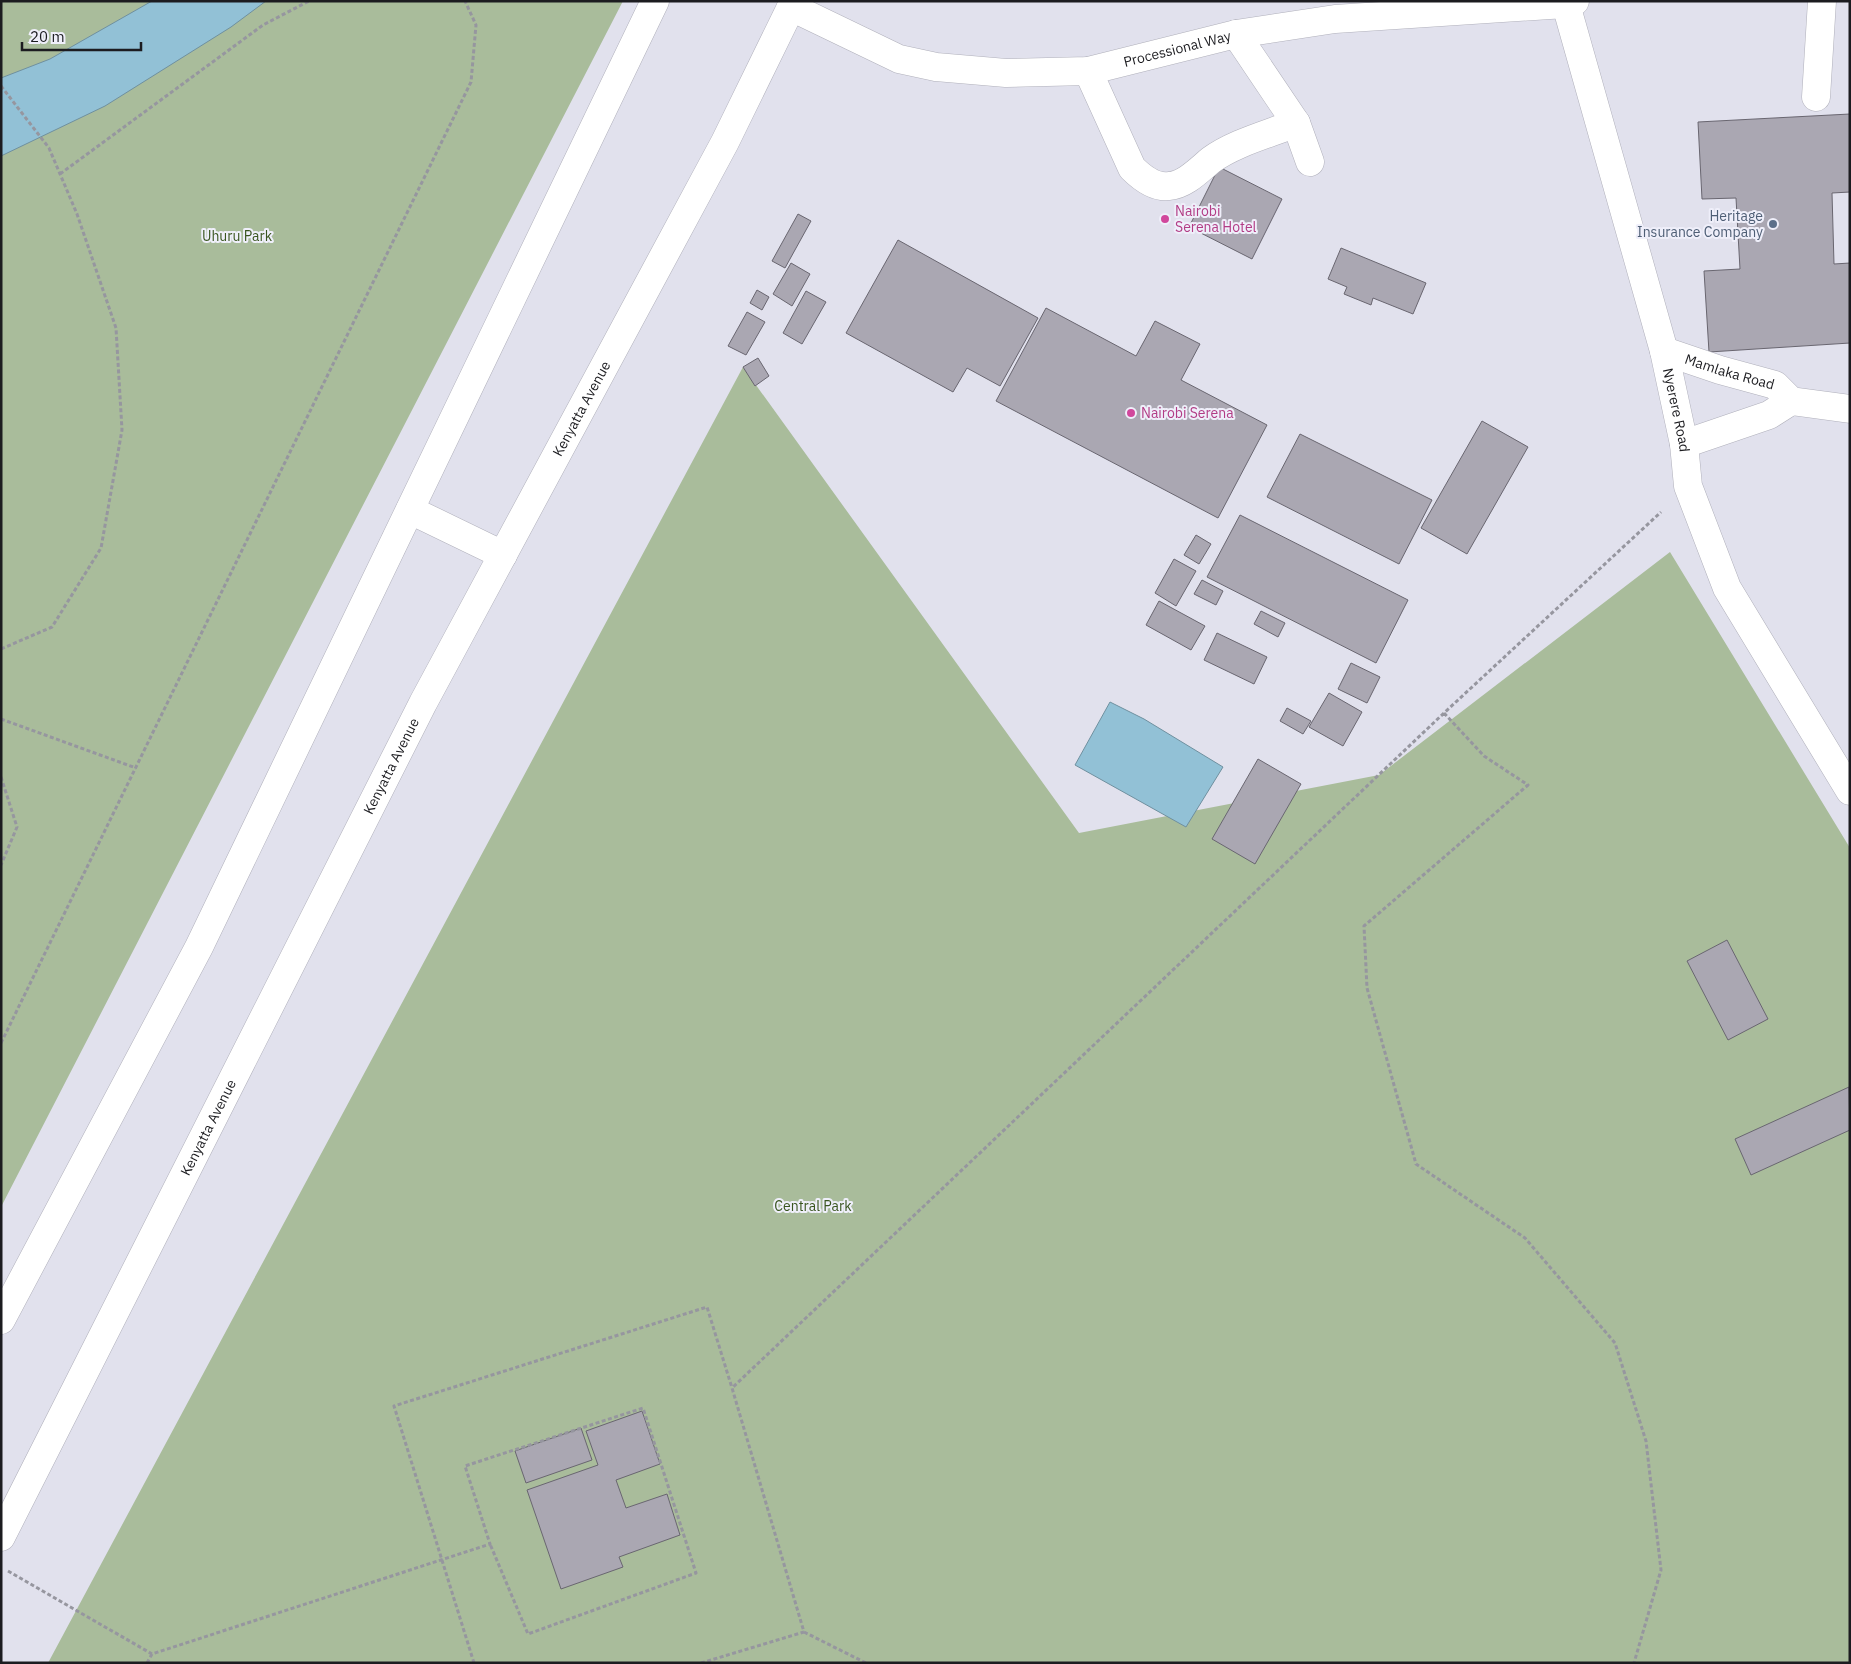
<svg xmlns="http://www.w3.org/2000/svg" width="1851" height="1664" font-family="'IBM Plex Sans',sans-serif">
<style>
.green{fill:#a9bc9b}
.water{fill:#92c1d6;stroke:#6f909f}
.building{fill:#aaa7b2;stroke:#696670}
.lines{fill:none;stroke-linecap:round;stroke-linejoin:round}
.minor-casing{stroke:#b0b0bb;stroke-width:29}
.major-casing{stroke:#b0b0bb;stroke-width:29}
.path{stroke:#96969f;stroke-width:3;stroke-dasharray:4 2.5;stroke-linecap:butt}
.minor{stroke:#fff;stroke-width:28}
.major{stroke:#fff;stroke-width:28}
.hotel-dot{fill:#d1479c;stroke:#efeffa;stroke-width:2}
.service-dot{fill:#5c6f8a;stroke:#efeffa;stroke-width:2}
.labels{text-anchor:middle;stroke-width:4;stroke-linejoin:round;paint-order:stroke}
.street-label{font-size:14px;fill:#1c1c20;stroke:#efeffa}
.hotel-label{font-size:14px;fill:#b23c85;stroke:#efeffa;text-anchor:start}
.service-label{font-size:14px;fill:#4e5e75;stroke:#efeffa;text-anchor:end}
.park-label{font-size:14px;fill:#39551f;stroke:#efeffa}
</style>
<rect width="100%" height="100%" fill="#e1e1ed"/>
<path class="green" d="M1,1h622l-622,1206z
M743,367l336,466 300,-58 291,-223 180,296v815h-1802z"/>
<path class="water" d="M152,1h114l-35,26 -126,79 -104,50v-78l49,-19z
M1110,702l34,17 79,48 -37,60 -111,-62z"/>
<path class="building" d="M1850,114v78l-18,1 2,71 16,-1v80l-141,9 -5,-81 36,-2 -4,-71 -34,1 -4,-77z
M1219,167l63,32 -30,60 -63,-32z
M798,214l13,7 -26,47 -13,-7z
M898,240l140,78 -38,68 -33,-18 -14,24 -107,-59z
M1341,248l85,35 -13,31 -40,-16 -2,7 -27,-11 3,-7 -19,-8z
M791,263l19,11 -18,32 -19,-12z
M757,290l12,7 -7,13 -12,-7z
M806,291l20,11 -24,42 -19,-11z
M1046,308l90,48 19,-35 45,23 -19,36 86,45 -49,93 -222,-117z
M747,312l18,10 -19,33 -18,-9z
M758,358l11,18 -14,10 -12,-19z
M1482,421l46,26 -61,107 -46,-26z
M1300,434l132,66 -33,64 -132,-67z
M1240,515l168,85 -32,63 -169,-86z
M1196,535l15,9 -12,20 -15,-9z
M1174,559l22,12 -20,35 -21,-13z
M1202,580l21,11 -7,14 -22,-11z
M1159,601l46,25 -14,24 -45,-25z
M1261,611l24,12 -7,14 -24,-13z
M1217,633l50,24 -13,27 -50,-24z
M1351,663l29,14 -13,26 -29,-14z
M1329,693l33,19 -19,34 -34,-19z
M1287,708l24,13 -8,13 -23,-13z
M1258,759l43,25 -46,80 -43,-25z
M1727,940l41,79 -40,21 -41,-79z
M1849,1087l1,43 -99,45 -16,-36z
M642,1411l18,53 -44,16 10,28 41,-14 13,41 -61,22 4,10 -62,22 -34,-99 71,-25 -12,-34z
M581,1428l11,32 -66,23 -11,-32z"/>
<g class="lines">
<g class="minor-casing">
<g id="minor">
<path id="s1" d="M1565,1l99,350 20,93 4,42 39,102 123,203"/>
<path id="s2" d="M791,7l108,52 37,8 70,6 82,-2 148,-37 99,-15 230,-15 10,-3"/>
<path d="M1236,34l60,89 14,39"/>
<path d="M1088,71l44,97c10,10 23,20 37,18 16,-1 30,-16 42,-26 23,-17 58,-26 85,-37"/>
<path d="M1816,97l6,-96"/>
<path id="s3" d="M1664,351l56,19 55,15 16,16 59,8"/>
<path d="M1684,444l85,-29 22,-14"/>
</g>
</g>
<g class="major-casing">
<g id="major">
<path d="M410,510l93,45"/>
<path d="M1,1320l198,-373 456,-946"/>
<path id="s4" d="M1,1537l422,-834 302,-561 69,-141"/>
</g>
</g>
<path class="path" d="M1,86l48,62 28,66 39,114 6,102 -21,118 -49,79 -51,22
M60,174l203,-149 46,-24
M1444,713l40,43 44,29 -164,141 3,62 49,176 109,74 90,105 31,98 15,129 -27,93
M1,719l135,49
M1,777l16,50 -16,38
M1,1043l470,-961 5,-57 -11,-24
M8,1571l144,83
M804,1632l62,31
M147,1663l5,-9 338,-110 -25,-78 178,-58 53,165 -168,61 -38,-90
M474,1663l-80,-257 313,-99 25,81
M701,1663l103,-31 -72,-244 712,-675 217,-201"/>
<use href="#minor" class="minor"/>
<use href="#major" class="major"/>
</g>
<g class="hotel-dot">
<circle cx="1165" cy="219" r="5"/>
<circle cx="1131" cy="413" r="5"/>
</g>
<circle class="service-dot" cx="1773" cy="224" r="5"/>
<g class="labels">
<g class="street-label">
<text dy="5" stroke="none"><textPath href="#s2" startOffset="402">Processional Way</textPath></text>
<text dy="5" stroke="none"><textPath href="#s3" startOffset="69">Mamlaka Road</textPath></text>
<text dy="5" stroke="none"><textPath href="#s4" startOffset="1269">Kenyatta Avenue</textPath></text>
<text dy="5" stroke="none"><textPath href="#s1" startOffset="424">Nyerere Road</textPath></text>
<text dy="5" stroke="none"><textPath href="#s4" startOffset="864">Kenyatta Avenue</textPath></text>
<text dy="5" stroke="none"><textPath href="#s4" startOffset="459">Kenyatta Avenue</textPath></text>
</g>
<g class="hotel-label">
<text x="1175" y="216">Nairobi<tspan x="1175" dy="16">Serena Hotel</tspan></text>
<text x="1141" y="418">Nairobi Serena</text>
</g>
<g class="service-label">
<text x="1763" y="221">Heritage<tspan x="1763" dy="16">Insurance Company</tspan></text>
</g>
<g class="park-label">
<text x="237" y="241">Uhuru Park</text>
<text x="813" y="1211">Central Park</text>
</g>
</g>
<rect width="1851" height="1664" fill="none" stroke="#1c1c20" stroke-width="5"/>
<path d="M22 42v8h119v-8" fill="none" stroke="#1c1c20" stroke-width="2.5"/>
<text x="30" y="42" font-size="15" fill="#1c1c20" stroke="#efeffa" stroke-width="4" paint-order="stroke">20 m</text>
</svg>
